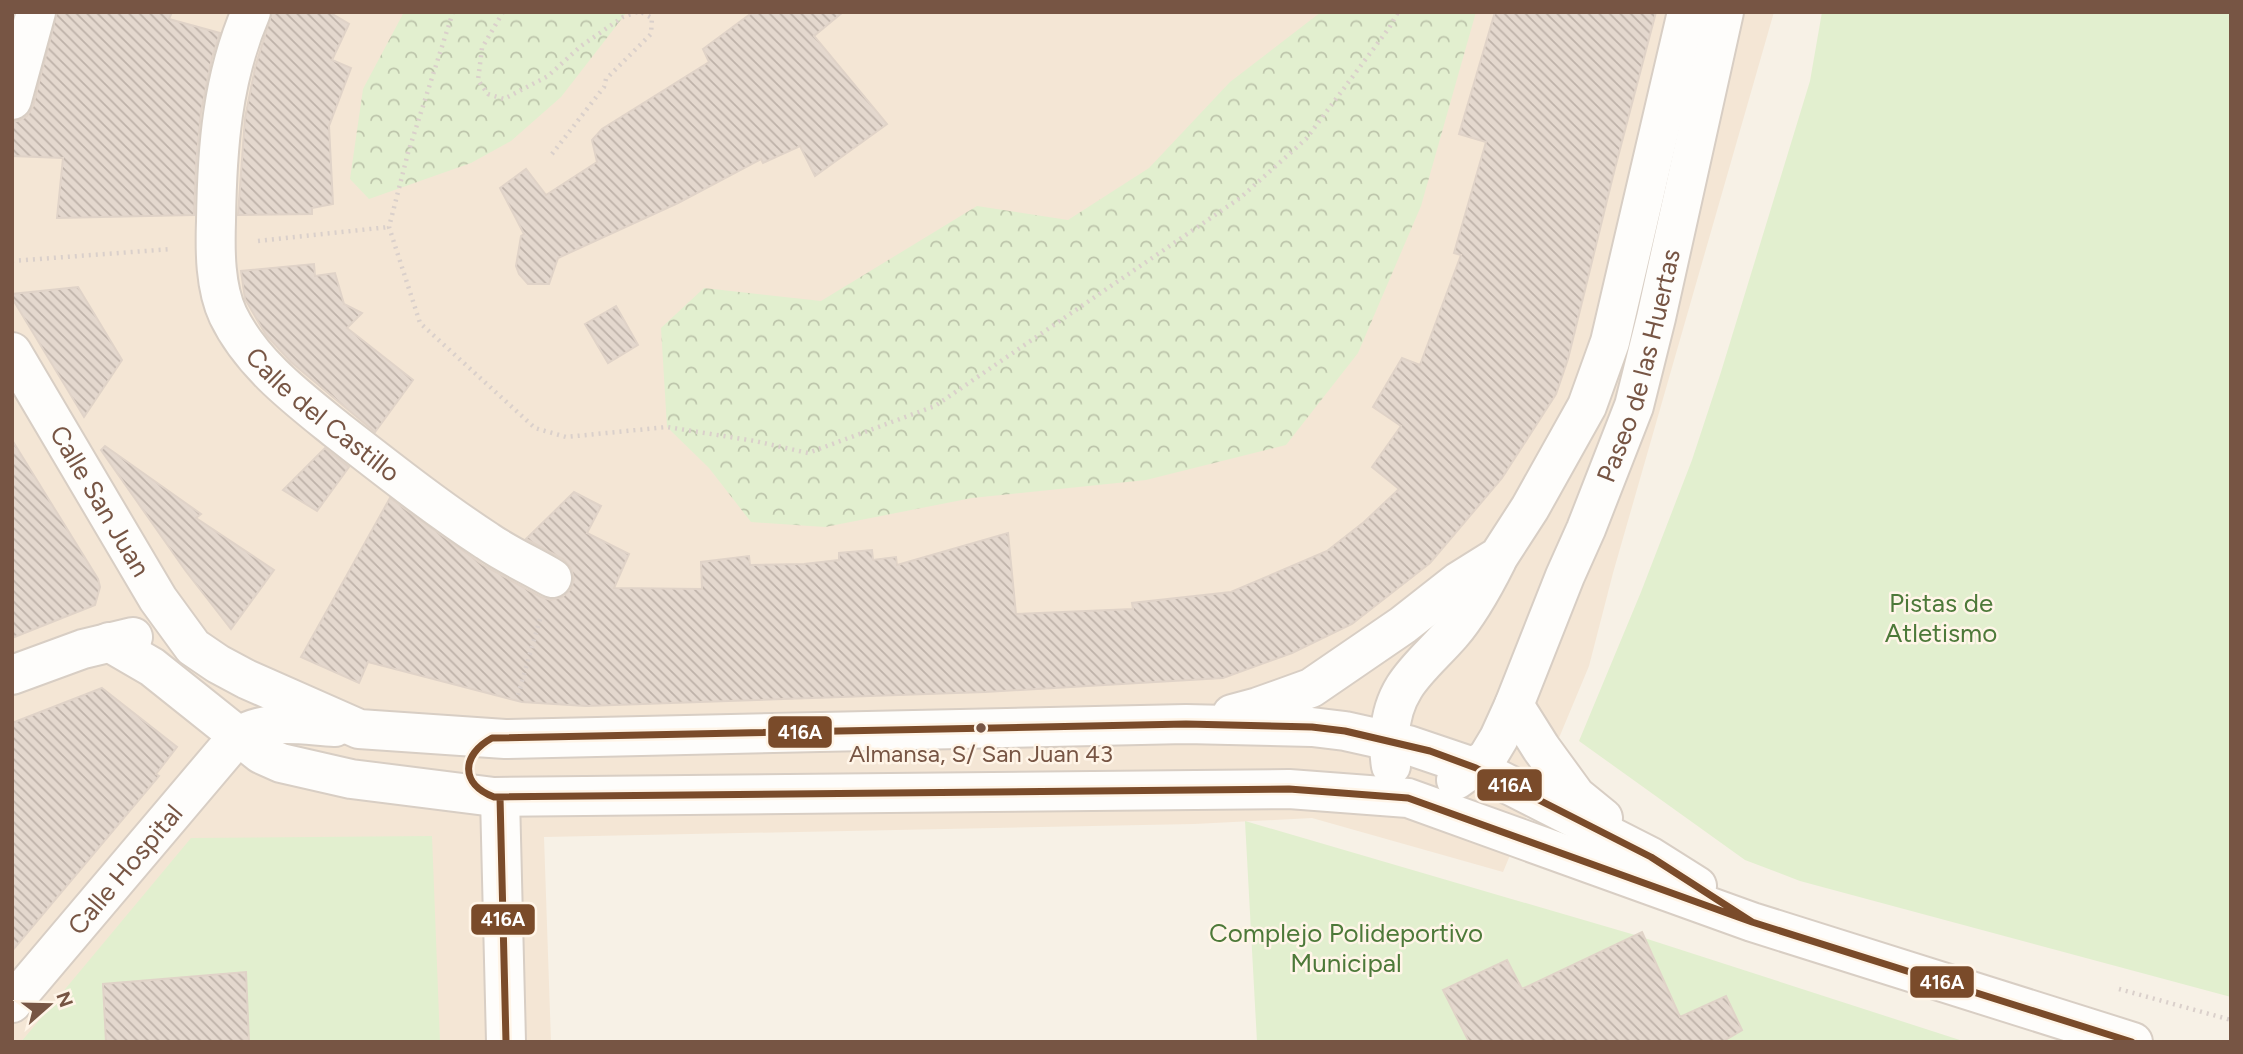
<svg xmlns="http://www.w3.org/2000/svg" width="2243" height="1054" font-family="Figtree,sans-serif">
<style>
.residential{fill:#f4e6d5}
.forest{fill:url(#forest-crowns)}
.park{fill:#e2efcf}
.building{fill:url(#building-back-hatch);stroke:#e0d3c8;stroke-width:2}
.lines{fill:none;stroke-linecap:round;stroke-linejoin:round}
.minor-casing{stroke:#d8cec4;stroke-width:42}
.path{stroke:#dad0cb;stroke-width:4.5;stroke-dasharray:2 5;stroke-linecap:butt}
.minor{stroke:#fefdfb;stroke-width:38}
.bus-1-casing{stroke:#fff5e8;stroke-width:12}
.bus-1{stroke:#7a4b2a;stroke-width:7}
.bus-dot{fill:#754;stroke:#fff5e8;stroke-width:2.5}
.labels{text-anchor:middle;stroke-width:5;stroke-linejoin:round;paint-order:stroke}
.bus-label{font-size:24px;fill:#754;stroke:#fff5e8}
.street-label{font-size:26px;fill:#754;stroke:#fff5e8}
.park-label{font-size:26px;fill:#4d7939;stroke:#fff5e8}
.line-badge{stroke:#fff5e8;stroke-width:2.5}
.badge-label{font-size:19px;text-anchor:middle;font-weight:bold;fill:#fff}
</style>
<defs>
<pattern id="forest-crowns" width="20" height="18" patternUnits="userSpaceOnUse" patternTransform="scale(1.75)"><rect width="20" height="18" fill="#e2efcf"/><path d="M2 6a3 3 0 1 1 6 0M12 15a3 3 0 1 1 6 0" fill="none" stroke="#bcc4aa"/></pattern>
<pattern id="building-back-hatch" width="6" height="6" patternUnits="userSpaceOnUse" patternTransform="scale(1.75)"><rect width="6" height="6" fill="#e4d8ce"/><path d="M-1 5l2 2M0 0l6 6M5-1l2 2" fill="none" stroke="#beb2a9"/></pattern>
</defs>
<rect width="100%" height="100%" fill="#f7f1e6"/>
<path class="residential" d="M12,12h1762l-161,561 -24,93 -86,206 -191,-54 -118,6 -650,13 7,205h-539z"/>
<path class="forest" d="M404,12h223l-66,85 -50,44 -40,22 -102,36 -19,-20 13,-90z
M1321,12h155l-55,194 -63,147 -72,92 -140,35 -174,18 -147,29 -74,-5 -42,-54 -42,-41 -6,-99 43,-40 117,13 156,-95 91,14 81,-52 81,-86z"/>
<path class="park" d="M1822,12h409v985l-431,-116 -55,-21 -166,-119 62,-149 51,-132 29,-88 89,-291z
M1245,821l390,114 331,107h-709z
M432,836l8,206h-419l170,-204z"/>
<path class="building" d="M57,12h115l-3,7 51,14 -8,25 -11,54 -5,54 -2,49 -137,3 6,-60 -51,-2v-35h6l9,-5 6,-10z
M272,12h57l20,12 -17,36 19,8 -22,58 4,78 -21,4v6l-74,1 7,-97 10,-50z
M753,12h90l-29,24 73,88 -72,52 -15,-30 -37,17 -2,-4 -83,44 -120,55 -9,26h-21l-9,-10 -3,-8 5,-30 3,-2 -24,-46 26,-19 20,26 51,-33 -5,-22 10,-11 107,-67 -6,-13z
M1495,12h161l-42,160 -46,187 -12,35 -54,84 -72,85 -78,61 -60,29 -69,25 -238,14 -399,14 -64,-4 -154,-40 -9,21 -58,-26 89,-159 93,67 58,32 10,3 11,-3 9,-8 3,-10 -3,-11 -8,-9 -37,-20 48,-47 27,14 -14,27 42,21 -15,34 88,1 -1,-27 48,-6 1,9 54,-1 35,-4v-7l33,-3 1,10 23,-3 1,8 111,-32 8,81 117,-5 -1,-6 99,-11 96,-41 37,-29 35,-33 -27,-22 29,-41 -28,-19 29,-49 18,7 41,-110 -7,-2 32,-111 -27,-8z
M314,264l1,12 20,-3 9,31 18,9 -15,15 66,52 -38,52 -84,-70 -25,-27 -21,-36 -4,-28z
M78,287l44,73 -38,57 -72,-119v-4z
M616,306l22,39 -30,18 -23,-39z
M12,440l86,139 2,8 -5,18 -83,33z
M105,446l96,68 -5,4 78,52 -43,59 -46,-59 -84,-120z
M325,448l24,19 -32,44 -34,-21z
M102,688l75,59 -21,27 3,2 -147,175v-228z
M1642,932l38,85 46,-21 16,34 -20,12h-253l-26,-52 64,-30 15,29z
M246,972l3,70h-143l-3,-58z"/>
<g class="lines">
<g class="minor-casing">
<g id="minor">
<path id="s1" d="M251,12c-29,67 -34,137 -35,209 -1,30 -1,66 12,94 23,48 68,82 109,115 49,38 98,77 150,111 20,14 43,24 65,37"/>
<path d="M12,100l24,-88"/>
<path id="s2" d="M12,352l146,247 35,48 25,17 28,15 113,50 146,10 681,-15 126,3 33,4 63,14 68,23 175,89 46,29"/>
<path d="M109,642l43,25 109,87 20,9 70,16 143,18 795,-8 119,9 344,124 381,120"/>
<path d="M12,675l71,-26 50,-12"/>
<path d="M1514,705l27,43 35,48 27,22"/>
<path d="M1232,714l26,-7 53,-19 92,-63 56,-44 40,-25 31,-48 57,-102 23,-64 77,-330"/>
<path d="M1391,766c-2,-11 -2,-22 -1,-33 3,-48 32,-66 61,-99 19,-22 33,-48 46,-74"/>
<path id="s3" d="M1456,780l31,-22 12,-20 15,-33 51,-129 21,-47 48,-123 22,-88 68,-306"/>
<path d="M500,797l6,245"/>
<path id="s4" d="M12,1003l226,-267c33,-18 61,-11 97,-9"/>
</g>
</g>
<path class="path" d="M453,12l-45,141 -19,74 31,96 115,105 31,9 101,-10 88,14 53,12 127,-47 305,-208 66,-59 83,-111 9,-16
M503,12l-21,36 -4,32 10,14 16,5 44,-23 33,-30 42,-29 14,-5
M552,154l52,-67 2,-8 45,-45 1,-16 -11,-6
M258,241l131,-14
M12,261l160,-12
M518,695l22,-76
M2119,989l112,31"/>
<use href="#minor" class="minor"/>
<g class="bus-1-casing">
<path id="bus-1" d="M1186,724l126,3 33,4 85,20 46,17 175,89 101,65 -344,-124 -119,-9 -795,8c-34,-13 -33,-42 -2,-59z
M500,797l6,245
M1752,922l380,120"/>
</g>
<use href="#bus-1" class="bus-1"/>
</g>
<circle class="bus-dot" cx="981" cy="728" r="6"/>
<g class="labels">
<g class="bus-label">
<text x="981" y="762">Almansa, S/ San Juan 43</text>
</g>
<g class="street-label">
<text dy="9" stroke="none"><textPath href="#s3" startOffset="460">Paseo de las Huertas</textPath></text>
<text dy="9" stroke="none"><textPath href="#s1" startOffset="448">Calle del Castillo</textPath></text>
<text dy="9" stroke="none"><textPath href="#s2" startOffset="173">Calle San Juan</textPath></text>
<text dy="9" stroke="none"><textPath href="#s4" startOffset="175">Calle Hospital</textPath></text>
</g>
<g class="park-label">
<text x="1941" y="612">Pistas de<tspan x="1941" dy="30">Atletismo</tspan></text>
<text x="1346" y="942">Complejo Polideportivo<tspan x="1346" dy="30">Municipal</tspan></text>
</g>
</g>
<g class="line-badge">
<rect x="767" y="715" width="66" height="34" rx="7" fill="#7a4b2a"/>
<rect x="1476" y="768" width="67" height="34" rx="7" fill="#7a4b2a"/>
<rect x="470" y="903" width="66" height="33" rx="7" fill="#7a4b2a"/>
<rect x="1909" y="965" width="66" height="34" rx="7" fill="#7a4b2a"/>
</g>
<g class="badge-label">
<text x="800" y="739">416A</text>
<text x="1510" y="792">416A</text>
<text x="503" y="926">416A</text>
<text x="1942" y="989">416A</text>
</g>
<rect width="2243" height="1054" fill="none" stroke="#775544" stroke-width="28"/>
<g transform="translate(49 1005) rotate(70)" stroke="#fff5e8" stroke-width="5" paint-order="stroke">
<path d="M0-5L12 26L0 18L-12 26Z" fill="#775544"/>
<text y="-10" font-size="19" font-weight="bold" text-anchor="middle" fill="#775544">N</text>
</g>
</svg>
